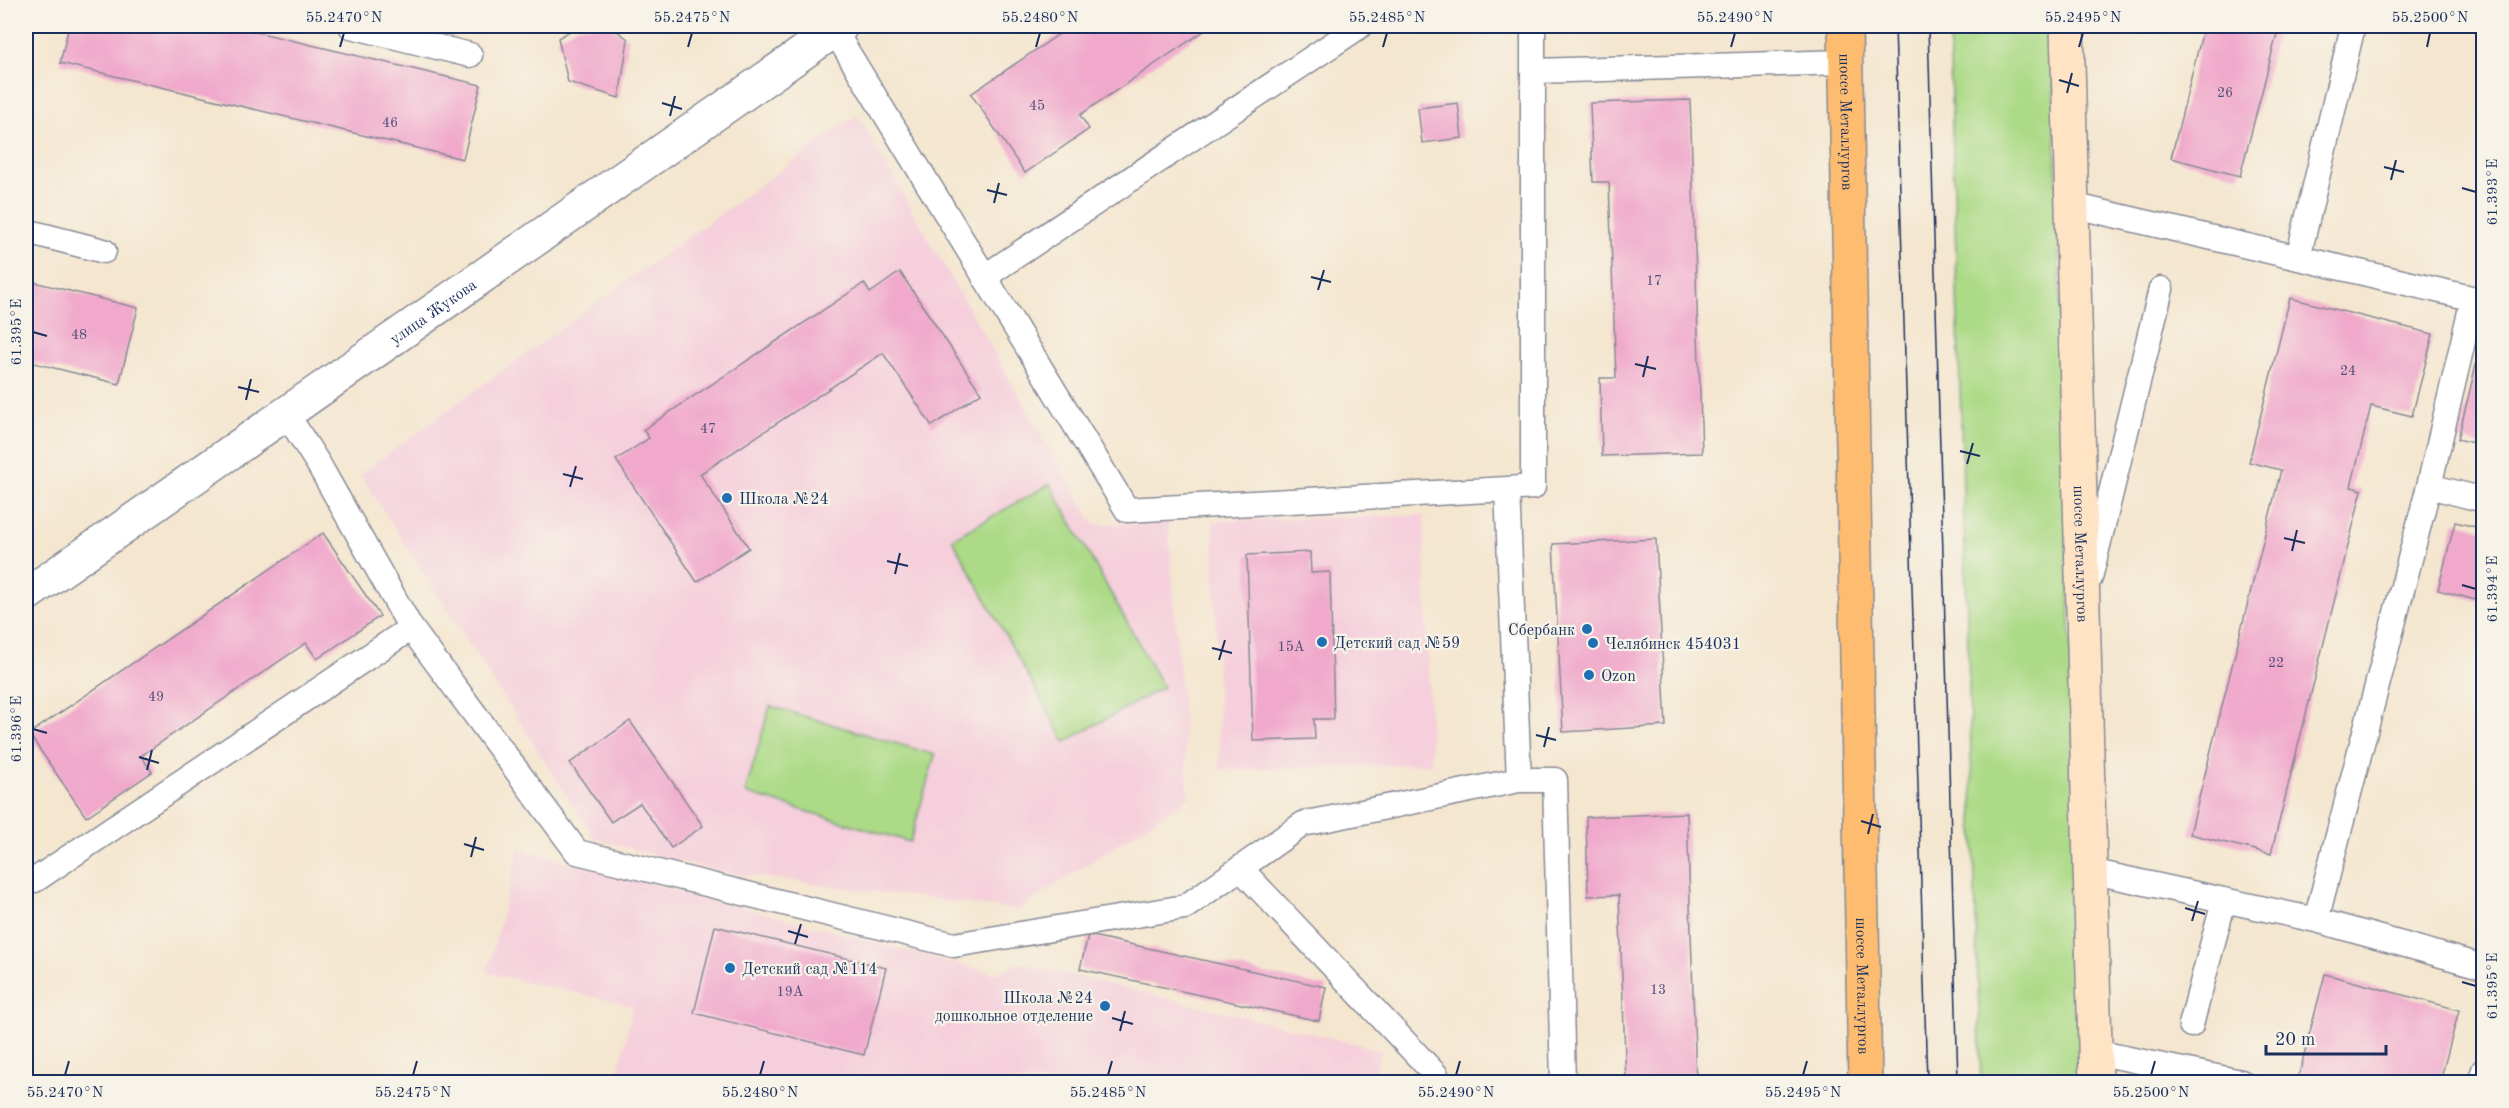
<svg xmlns="http://www.w3.org/2000/svg" width="2509" height="1108" font-family="'Old Standard TT',serif">
<style>
.built{fill:#f5cfdb}
.green{fill:#acda86;stroke:#648472;stroke-width:1.5}
.building{fill:#f0a8cb}
.lines{fill:none;stroke-linecap:round;stroke-linejoin:round}
.lane-casing{stroke:#888a96;stroke-width:27}
.street-casing{stroke:#888a96;stroke-width:36}
.secondary-casing{stroke:#888a96;stroke-width:36}
.primary-casing{stroke:#888a96;stroke-width:36}
.lane{stroke:#fff;stroke-width:24}
.street{stroke:#fff;stroke-width:33}
.secondary{stroke:#fee4c5;stroke-width:33}
.primary{stroke:#fdbc6f;stroke-width:33}
.tram{stroke:#1b2f5e;stroke-width:1.5}
.ticks{fill:none;stroke:#1b2f5e;stroke-width:2}
.poi-dot{fill:#1f6fb2;stroke:#f7f3e8;stroke-width:2}
.labels{text-anchor:middle;stroke-width:4.5;stroke-linejoin:round;paint-order:stroke}
.number-label{font-size:14px;fill:#504d79}
.street-label{font-size:16px;fill:#1b2f5e;stroke:#f7f3e8}
.poi-label{font-size:16px;fill:#1b2f5e;stroke:#f7f3e8;text-anchor:start}
.neatline{fill:none;stroke:#1b2f5e;stroke-width:2}
.ticks-label{font-size:15px;text-anchor:middle;fill:#1b2f5e}
</style>
<rect width="100%" height="100%" fill="#f7f3e8"/>
<filter id="ink" filterUnits="userSpaceOnUse"><feTurbulence type="fractalNoise" baseFrequency=".0167" numOctaves="2"/><feDisplacementMap in="SourceGraphic" scale="12" xChannelSelector="R" yChannelSelector="G"/><feConvolveMatrix kernelMatrix="1 2 1 2 8 2 1 2 1" color-interpolation-filters="sRGB"/></filter>
<filter id="wash" filterUnits="userSpaceOnUse"><feTurbulence type="fractalNoise" baseFrequency=".008" numOctaves="4" result="noise"/><feDisplacementMap in="SourceGraphic" scale="24" xChannelSelector="R" yChannelSelector="G"/><feGaussianBlur stdDeviation="1.35" result="paint"/><feColorMatrix in="noise" values="0 0 0 0 0 0 0 0 0 0 0 0 0 0 0 0 0 1.4 0 .05"/><feComposite in="paint" operator="in"/></filter>
<g filter="url(#wash)">
<rect width="100%" height="100%" fill="#f4e6cf"/>
<path class="built" d="M857,115l237,410 74,-4 21,276 -171,113 -296,-38 -127,-33 -235,-365z
M1424,515l7,249 -211,6 -7,-249z
M519,849l477,125 24,-11 361,87 -8,32h-757l17,-76 -146,-33z"/>
<path class="green" d="M1949,26h103l32,1056h-103z
M1050,484l113,203 -98,55 -113,-203z
M770,706l165,49 -25,87 -165,-49z"/>
<g id="blocks">
<path class="building" d="M69,26h162l250,59 -18,74 -403,-96z
M578,26h32l18,13 -9,59 -51,-16 -10,-44z
M1071,26h140l-131,89 9,14 -64,44 -54,-79z
M2204,26h75l-39,150 -69,-18z
M1690,100l12,353 -100,3 -2,-78h16l-7,-196h-16l-3,-79z
M1458,103l4,35 -40,5 -4,-35z
M900,272l81,121 -49,33 -49,-73 -183,121 49,74 -52,34 -81,-122 33,-22 -6,-8 221,-147 6,10z
M26,280l112,28 -19,76 -93,-23z
M2290,298l143,36 -21,82 -41,-10 -20,81 11,3 -91,364 -81,-20 91,-364 -32,-8z
M2476,365l8,2v79l-26,-7z
M2455,522l29,7v52l-5,20 -41,-11z
M323,533l57,83 -63,43 -11,-16 -165,113 11,16 -66,45 -57,-83z
M1656,539l10,187 -103,6 -10,-188z
M1310,552l1,21 19,-1 4,147h-20l1,20 -62,2 -6,-186z
M630,721l73,105 -32,22 -31,-45 -29,19 -41,-59z
M1687,813l9,269h-70l-7,-187 -31,1 -2,-79z
M715,926l171,42 -22,87 -170,-42z
M1088,935l238,52 -7,34 -239,-52z
M2325,974l134,36 -19,72h-143z"/>
</g>
</g>
<g filter="url(#ink)">
<use href="#blocks" fill-opacity="0" stroke="#888a96" stroke-width="1.5"/>
<g class="lines">
<g class="lane-casing">
<path id="lane" d="M351,26l119,29
M1533,26v461l-26,2 12,291h36l8,302
M834,30l293,480 380,-21
M1533,71l312,-9
M2071,205l413,96
M26,231l78,20
M2298,258l55,-232
M984,277l376,-251
M286,413l33,52 92,163 166,224 377,93 231,-38 118,-83 216,-44
M2429,486l55,14
M2090,578l71,-289
M1240,868l196,207 -2,7
M2090,871l226,49 168,47
M35,880l376,-252
M2316,920l113,-434 44,-187
M2191,1025l33,-125
M2095,1052l146,30
M2480,1082l4,-12"/>
</g>
<g class="street-casing">
<g id="street">
<path id="s1" d="M26,595l815,-569"/>
</g>
</g>
<g class="secondary-casing">
<g id="secondary">
<path id="s2" d="M2067,26l29,1056"/>
</g>
</g>
<g class="primary-casing">
<g id="primary">
<path id="s3" d="M1845,26l20,1056"/>
</g>
</g>
<use href="#lane" class="lane"/>
<use href="#street" class="street"/>
<use href="#secondary" class="secondary"/>
<use href="#primary" class="primary"/>
<path class="tram" d="M1895,26l32,1056
M1928,26l30,1056"/>
</g>
</g>
<path class="ticks" d="M340,47l4,-14M688,47l4,-14M1036,47l4,-14M1383,47l4,-14M1731,47l4,-14M2079,47l4,-14M2427,47l3,-14M2059,80l20,6M2067,93l5,-20M662,103l20,6M670,116l5,-20M2384,167l20,5M2391,180l5,-20M2462,188l14,4M987,190l20,5M994,203l5,-20M1311,277l20,5M1318,290l6,-20M33,332l14,4M1635,364l21,5M1643,377l5,-21M238,387l21,5M246,400l5,-21M1960,451l20,5M1967,464l6,-21M563,474l20,5M570,487l6,-21M2284,538l21,5M2292,551l5,-21M887,561l21,5M895,574l5,-21M2462,585l14,4M1212,648l20,5M1219,660l6,-20M33,729l14,4M1536,735l20,5M1544,747l5,-20M139,757l20,6M147,770l5,-20M1861,821l20,6M1868,834l5,-20M464,844l20,6M471,857l5,-20M2185,908l20,6M2192,921l6,-20M788,931l20,6M795,944l6,-20M2462,982l14,4M1112,1018l21,6M1120,1031l5,-20M65,1075l4,-14M413,1075l4,-14M760,1075l4,-14M1108,1075l4,-14M1456,1075l4,-14M1803,1075l4,-14M2151,1075l4,-14"/>
<g class="poi-dot">
<circle cx="727" cy="498" r="6"/>
<circle cx="1587" cy="629" r="6"/>
<circle cx="1322" cy="642" r="6"/>
<circle cx="1593" cy="643" r="6"/>
<circle cx="1589" cy="675" r="6"/>
<circle cx="730" cy="968" r="6"/>
<circle cx="1105" cy="1006" r="6"/>
</g>
<g class="labels">
<g class="number-label">
<text x="2225" y="97">26</text>
<text x="1037" y="110">45</text>
<text x="390" y="127">46</text>
<text x="1654" y="285">17</text>
<text x="79" y="339">48</text>
<text x="2348" y="375">24</text>
<text x="708" y="433">47</text>
<text x="1291" y="651">15А</text>
<text x="2276" y="667">22</text>
<text x="156" y="701">49</text>
<text x="1658" y="994">13</text>
<text x="790" y="996">19А</text>
</g>
<g class="street-label">
<text dy="6" stroke="none"><textPath href="#s3" startOffset="96">шоссе Металлургов</textPath></text>
<text dy="6" stroke="none"><textPath href="#s1" startOffset="496">улица Жукова</textPath></text>
<text dy="6" stroke="none"><textPath href="#s2" startOffset="528">шоссе Металлургов</textPath></text>
<text dy="6" stroke="none"><textPath href="#s3" startOffset="960">шоссе Металлургов</textPath></text>
</g>
<g class="poi-label">
<text x="739" y="504">Школа №24</text>
<text x="1575" y="635" text-anchor="end">Сбербанк</text>
<text x="1334" y="648">Детский сад №59</text>
<text x="1605" y="649">Челябинск 454031</text>
<text x="1601" y="681">Ozon</text>
<text x="742" y="974">Детский сад №114</text>
<text x="1093" y="1003" text-anchor="end">Школа №24<tspan x="1093" dy="18">дошкольное отделение</tspan></text>
</g>
</g>
<rect width="2509" height="1108" fill="none" stroke="#f7f3e8" stroke-width="66"/>
<path d="M2266 1045v9h120v-9" fill="none" stroke="#1b2f5e" stroke-width="3"/>
<text x="2275" y="1045" font-size="18" fill="#1b2f5e" stroke="#f7f3e8" stroke-width="4.5" paint-order="stroke">20 m</text>
<rect x="33" y="33" width="2443" height="1042" class="neatline"/>
<g class="ticks-label">
<text x="344" y="22">55.2470°N</text>
<text x="692" y="22">55.2475°N</text>
<text x="1040" y="22">55.2480°N</text>
<text x="1387" y="22">55.2485°N</text>
<text x="1735" y="22">55.2490°N</text>
<text x="2083" y="22">55.2495°N</text>
<text x="2430" y="22">55.2500°N</text>
<text transform="translate(2492 192) rotate(-90)" y="5">61.393°E</text>
<text transform="translate(16 332) rotate(-90)" y="5">61.395°E</text>
<text transform="translate(2492 589) rotate(-90)" y="5">61.394°E</text>
<text transform="translate(16 729) rotate(-90)" y="5">61.396°E</text>
<text transform="translate(2492 986) rotate(-90)" y="5">61.395°E</text>
<text x="65" y="1097">55.2470°N</text>
<text x="413" y="1097">55.2475°N</text>
<text x="760" y="1097">55.2480°N</text>
<text x="1108" y="1097">55.2485°N</text>
<text x="1456" y="1097">55.2490°N</text>
<text x="1803" y="1097">55.2495°N</text>
<text x="2151" y="1097">55.2500°N</text>
</g>
</svg>
